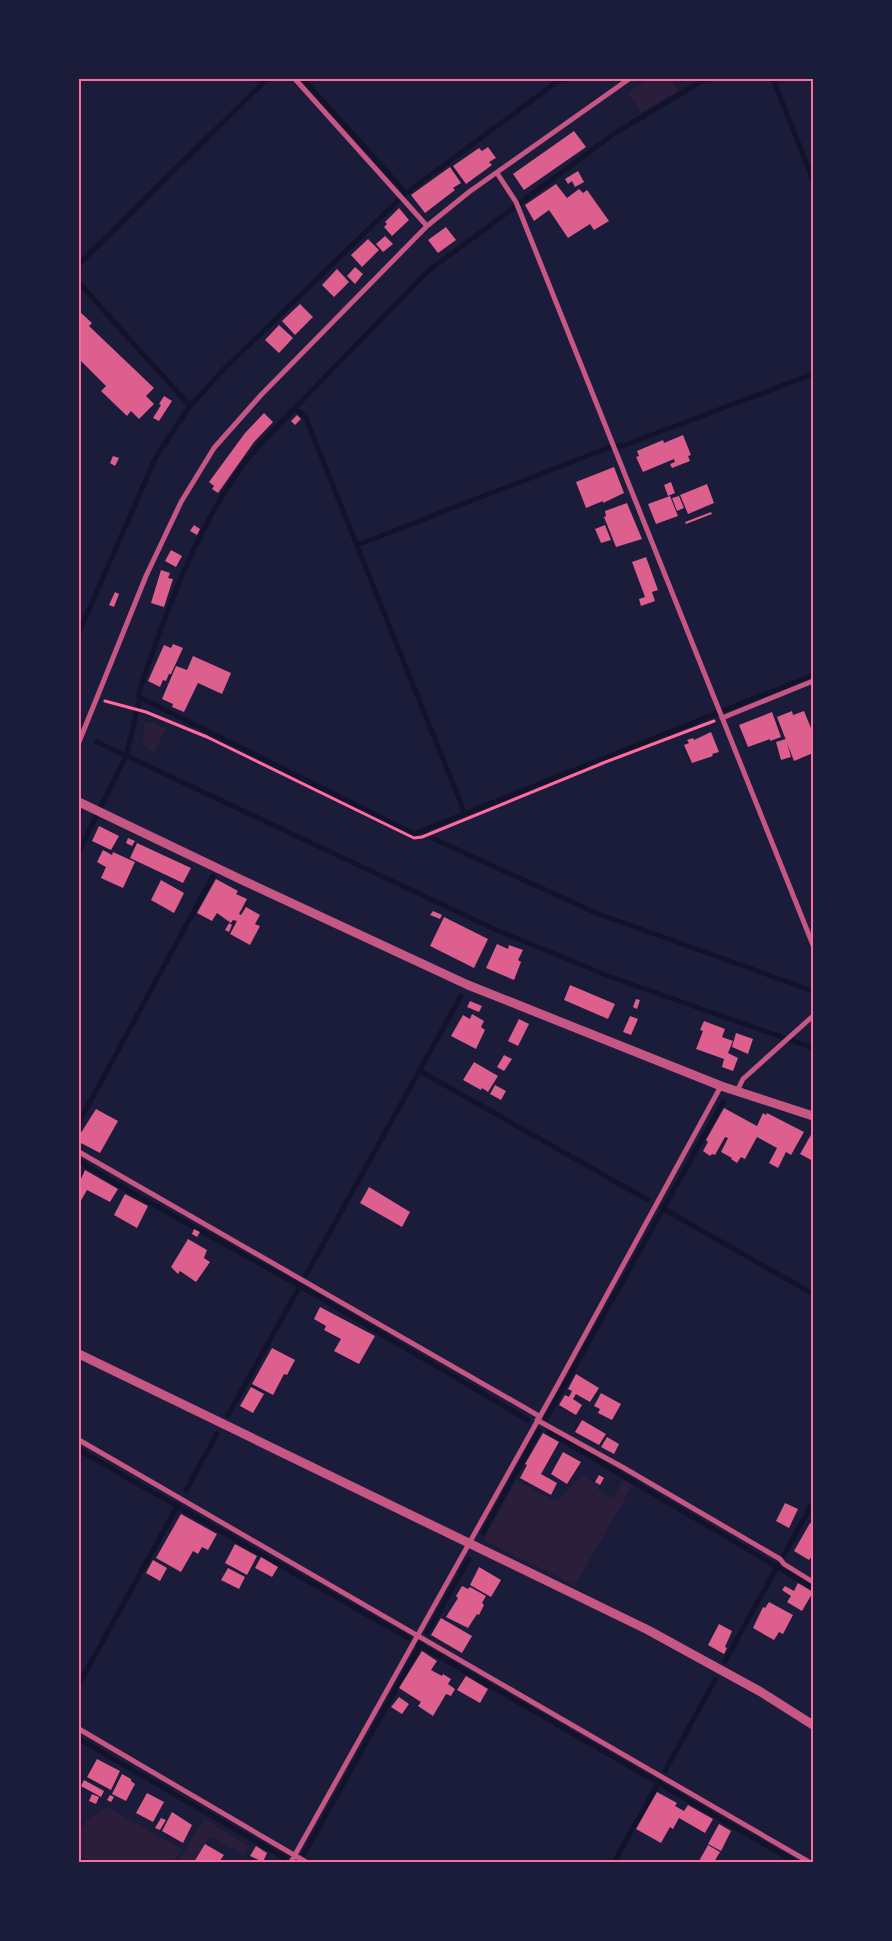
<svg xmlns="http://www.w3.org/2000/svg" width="892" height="1941" font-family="Inter,sans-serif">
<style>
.green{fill:#2a1e3b}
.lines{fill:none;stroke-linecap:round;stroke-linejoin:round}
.stream{stroke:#12122b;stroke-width:5}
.building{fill:#dd5f8e}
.path{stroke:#ff6b9d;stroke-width:3}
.minor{stroke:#c65784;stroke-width:5}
.tertiary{stroke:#c65784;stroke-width:9}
.neatline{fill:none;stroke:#ff6b9d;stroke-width:2}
</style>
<rect width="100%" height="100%" fill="#1b1b3a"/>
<path class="green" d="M649,79h22l7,12 -37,22 -13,-20z
M153,722l13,7 -12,23 -11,-7 1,-22z
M581,1475l18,10 -1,5 15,8 10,-18 10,5 -58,100 -89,-44v-6l30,-55 41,22z
M107,1807l75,42 -8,13h-83l-12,-7c0,-33 2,-30 28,-48z
M204,1819l45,27 -5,9 -34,-19 -16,26h-16z"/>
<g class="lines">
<path class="stream" d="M303,79l103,114
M773,79l40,101
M79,264l188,-185
M79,283l111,123
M295,409l10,7 160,398
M357,545l251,-97 17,-3 188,-71
M79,632l77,-175 34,-51 33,-36 183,-177 155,-114
M139,697l275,137 399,-159
M97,742l395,186 116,48 205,72
M425,833l9,6 162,74 217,78
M79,851l47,-95 13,-54v-10c25,-75 53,-153 98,-219 7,-11 16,-20 24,-30l167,-172 187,-138 90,-54
M420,1071l228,129
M79,1122l134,-246
M79,1161l43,26 178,99 228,134
M662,1208l151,86
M306,1275l155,-279
M228,1415l72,-129
M546,1418l177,-316
M549,1432l264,156
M79,1450l329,188
M186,1490l31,-56
M483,1533l56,-102
M784,1555l29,-53
M427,1633l42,-74
M418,1644l377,218
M725,1661l53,-96
M79,1684l99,-179
M79,1739l206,119
M665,1771l50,-91
M304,1854l118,-212
M614,1862l45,-80"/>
</g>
<path class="building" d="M574,131l12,16 -62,43 -11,-16z
M488,147l8,11 -7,4 3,3 -26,19 -13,-18 26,-18 3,3z
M450,167l11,16 -8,5 2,2 -30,23 -14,-18z
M578,171l6,11 -9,5 -3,-6 -4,3 -3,-5z
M556,184l11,14 12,-9 4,4 4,-3 22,31 -15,9 -4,-6 -22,14 -19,-28 -15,11 -9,-16z
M399,208l10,12 -17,16 -8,-9 3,-3 -2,-2z
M446,227l10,13 -18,13 -10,-13z
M385,236l8,8 -10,8 -7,-8z
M368,239l11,11 -17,17 -11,-12z
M355,267l8,7 -8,10 -8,-8z
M337,269l12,13 -15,15 -12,-12z
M300,304l13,13 -18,18 -13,-14z
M79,311l13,12 -3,3 65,62 -8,8 8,8 -15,15 -8,-8 -4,5 -26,-25 5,-5 -27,-27z
M279,325l14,13 -14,15 -14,-13z
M164,396l8,5 -13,20 -6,-3 8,-13 -2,-1z
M264,413l9,9 -19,20 -36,51 -6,-4 2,-3 -5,-4 36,-49z
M297,415l4,4 -6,6 -4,-4z
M683,435l8,20 -3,1 2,5 -18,7 -2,-4 5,-2 -1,-3 -31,13 -7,-15 3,-1 -2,-5 26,-11 1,3z
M113,456l6,2 -4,8 -5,-3z
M614,467l10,26 -21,10v-2l-17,7 -10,-26z
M671,482l4,11 -7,3 -4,-11z
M707,484l7,19 -26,11 -8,-19z
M670,496l8,20 -22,8 -8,-20z
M679,496l5,12 -7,3 -5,-13z
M627,503l15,36 -26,8 -12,-30 2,-1 -1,-5z
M711,512l1,2 -26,10 -1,-2z
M194,525l6,4 -3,6 -7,-4z
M605,525l6,15 -10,3 -6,-14z
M171,550l11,6 -6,11 -11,-6z
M646,557l12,33 -6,2 3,9 -14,5 -2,-7 6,-2 -13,-35z
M161,570l9,3 -2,5 5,1 -9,28 -13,-4z
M115,592l4,2 -5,13 -5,-2z
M173,644l10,4 -12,26h-2l-3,7 -3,-1 -3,7 -12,-6 16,-36 7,3z
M193,656l38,17 -9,21 -24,-11 -14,29 -12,-5 1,-3 -11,-5 14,-33 11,4z
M792,711l1,4 11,-4 9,22v20l-19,8 -17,-44z
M772,712l9,25 -11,4v-2l-22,8 -9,-22z
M711,732l8,20 -7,2 1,2 -21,7 -8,-18 5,-2 -2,-3 6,-2 1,2z
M786,739l5,18 -10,3 -5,-18z
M99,826l20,10 -8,14 -19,-9z
M128,838l7,3 -3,5 -6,-3z
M137,843l54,25 -8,15 -53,-25z
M103,850l9,5 1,-3 22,10 -12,26 -22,-10 5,-11 -9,-5z
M216,879l22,12 -2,3 11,5 -8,15 2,1 5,-8 14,8 -5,9 5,2 -10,19 -20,-11 7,-13 -4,-1 -2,3 -14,-10 -5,8 -15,-8z
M161,880l23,13 -10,20 -23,-13z
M433,911l9,4 -2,4 -10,-4z
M444,917l44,22 -14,29 -44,-22z
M229,923l3,2 -3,7 -4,-2z
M497,944l11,5 1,-4 14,5 -5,10 3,2 -7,18 -28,-12z
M570,985l45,19 -7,15 -44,-19z
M636,999l4,1 -3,9 -4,-2z
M470,1001l12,5 -3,6 -12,-5z
M472,1014l12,7 -3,6 4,3 -9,19 -25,-13 12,-21 7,4z
M630,1016l8,3 -7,16 -8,-3z
M519,1019l10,5 -11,22 -10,-5z
M704,1021l21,8 -3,8 11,4 -5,12 10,5 -5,13 -11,-4 2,-8 -28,-10 7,-18 -3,-1z
M736,1033l17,6 -5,15 -16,-7z
M504,1055l8,4 -8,12 -7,-4z
M474,1062l24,14 -10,16 -6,-4 -1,2 -18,-10z
M495,1085l11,6 -5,9 -11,-6z
M724,1108l33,18 6,-13 3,2 1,-2 37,19 -13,23 -5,-3 -8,16 -9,-5 8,-15 -20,-11 -12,22 -4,-2 -4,6 -6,-4 1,-1 -11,-6 7,-14 -3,-1 -10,18 -3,-1 -2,2 -7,-5 5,-9 -2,-2z
M96,1109l22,12 -18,32 -21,-11v-6z
M812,1133l1,1v27l-13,-7z
M85,1170l33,19 -8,13 -23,-12 -8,14v-26l2,1z
M369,1187l41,25 -8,15 -42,-24z
M125,1194l23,12 -11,22 -23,-13z
M194,1229l6,3 -3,5 -5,-3z
M188,1239l19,11 -3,8 6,4 -14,20 -16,-11 -2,3 -7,-7z
M320,1307l55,29 -16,28 -25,-13 7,-12 -17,-9 2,-4 -12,-7z
M272,1348l23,12 -8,15 -3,-1 -11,21 -21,-11z
M576,1374l23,14 -9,14 -14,-8 -3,5 9,6 -6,10 -17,-10 6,-10 4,2 3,-6 -4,-2z
M251,1387l13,7 -11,19 -13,-7z
M601,1393l20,11 -9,16 -14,-7 2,-4 -6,-3z
M582,1420l24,14 -7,11 -24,-13z
M543,1433l16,9 -18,32 16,9 -6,12 -31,-17 7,-13 -2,-1z
M607,1437l12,7 -5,10 -13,-7z
M563,1452l18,10 -14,22 -16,-10z
M599,1475l5,3 -4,7 -5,-3z
M785,1503l13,6 -9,19 -13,-7z
M181,1514l36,20 -9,16 -6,-3 -4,7 -5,-3 -12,21 -25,-14z
M810,1523l3,1v31l-4,5 -15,-9z
M235,1544l22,12 -10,19 -22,-12z
M261,1557l17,10 -6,10 -17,-9z
M153,1560l14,8 -7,13 -14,-8z
M479,1567l22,13 -10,17 -21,-12z
M228,1568l17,9 -6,12 -18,-9z
M798,1583l15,9 -11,19 -15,-9 4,-6 -9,-6 3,-4 9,5z
M462,1586l6,3 2,-2 16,9 -4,7 2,2 -5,10 -2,-1 -9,14 -22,-11 12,-19 -2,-2z
M769,1602l24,13 -10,19 -4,-2 -5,8 -21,-12 10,-21 2,1z
M441,1618l31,18 -10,17 -31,-18z
M719,1624l13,7 -7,16 2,1 -3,6 -16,-9z
M422,1651l15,10 -6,9 11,6 1,-2 8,5 -3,5 7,5 -4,7 -5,-2 -13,22 -15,-10 3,-4 -22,-14z
M466,1676l22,13 -8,14 -23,-13z
M399,1697l10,7 -7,10 -11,-7z
M97,1759l23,12 -9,19 -24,-13z
M122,1774l9,5v2l4,3 -9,17 -14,-7z
M84,1780l20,11 -3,6 -20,-11z
M657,1792l20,11 -2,3 9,5 4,-6 25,14 -8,14 -26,-15 -6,11 -3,-2 -9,16 -25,-14z
M147,1793l17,9 -11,20 -17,-9z
M92,1794l7,3 -3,7 -7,-3z
M110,1795l4,2 -3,5 -4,-2z
M172,1812l20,13 -9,18 -21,-12z
M161,1818l5,2 -6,10 -5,-2z
M719,1824l12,7 -10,20 -13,-7z
M205,1844l19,11 -5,7h-25z
M708,1845l12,7 -6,10h-12l-3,-1z
M256,1846l11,7 -4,9 -13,-6z"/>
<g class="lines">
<path class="path" d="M105,701l41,11 61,25 207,101 8,-1 181,-74 111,-42"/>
<path class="minor" d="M295,79l132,147
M497,173l19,29 297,743
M722,718l91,-37
M79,742l67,-166 35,-74 33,-54 47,-53 166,-169 42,-34 160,-113
M737,1091l6,-12 70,-63
M79,1152l460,264
M537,1420l87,48 156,91 4,5 29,18
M79,1440l730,422
M79,1729l227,133
M291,1862l266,-476 164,-300"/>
<path class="tertiary" d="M79,802l165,79 224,104 253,101 92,30
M79,1354l569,276 113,62 52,33"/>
</g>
<rect width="892" height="1941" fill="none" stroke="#1b1b3a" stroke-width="160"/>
<rect x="80" y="80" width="732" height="1781" class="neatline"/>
</svg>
